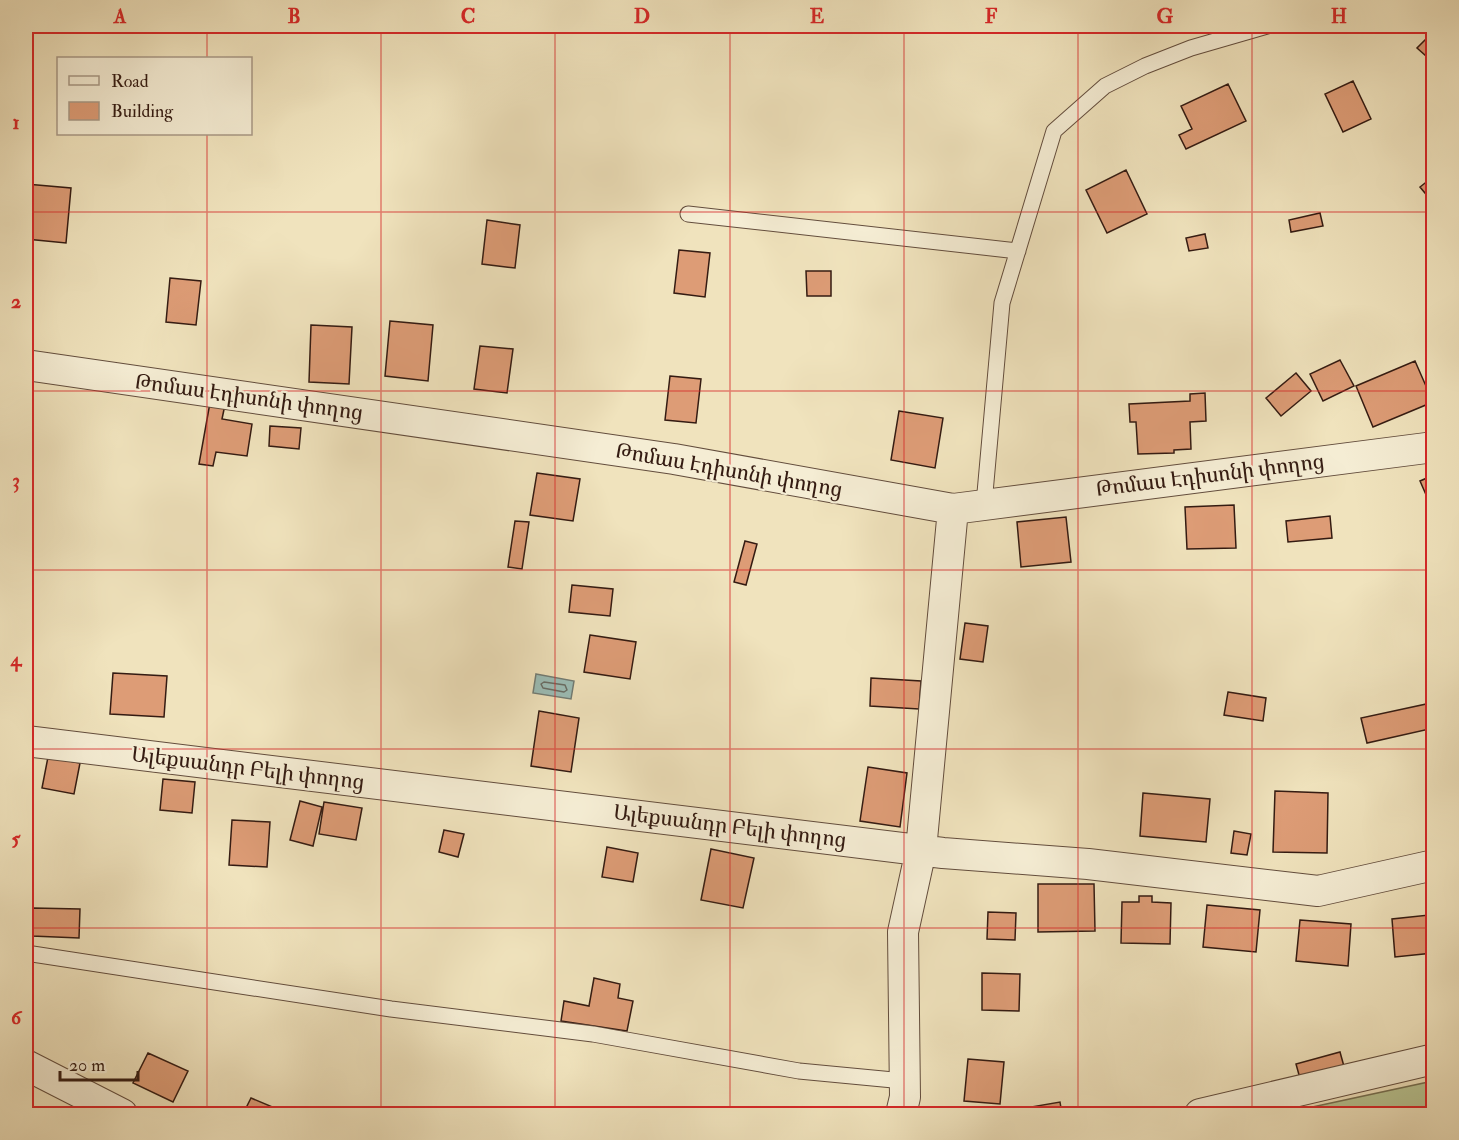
<svg xmlns="http://www.w3.org/2000/svg" width="1459" height="1140" font-family="'IM FELL Double Pica','Noto Serif Armenian',serif">
<style>
.green{fill:#b8c492;stroke:#767052;stroke-width:1.5}
.water{fill:#9bbdb6;stroke:#727c74;stroke-width:1.5}
.lines{fill:none;stroke-linecap:round;stroke-linejoin:round}
.shore{stroke:#686c64;stroke-width:1.5}
.building{fill:#dd9c76;stroke:#341b12;stroke-width:1.5}
.service-casing{stroke:#634d3d;stroke-width:17}
.minor-casing{stroke:#634d3d;stroke-width:32}
.service{stroke:#f5edd4;stroke-width:15}
.minor{stroke:#f5edd4;stroke-width:30}
.grid{fill:none;stroke:#d62828;stroke-width:1.5;stroke-opacity:0.55}
.labels{text-anchor:middle;stroke-width:4.5;stroke-linejoin:round;paint-order:stroke}
.street-label{font-size:21px;fill:#341b12;stroke:#f5edd4}
.neatline{fill:none;stroke:#d62828;stroke-width:2}
.grid-label{font-size:20px;text-anchor:middle;font-weight:bold;fill:#d62828}
</style>
<rect width="100%" height="100%" fill="#f0e3bd"/>
<filter id="stains"><feTurbulence type="fractalNoise" baseFrequency=".00333" numOctaves="4"/><feColorMatrix values="0 0 0 0 .2 0 0 0 0 .09 0 0 0 0 .02 0 0 0 .5 -.17"/></filter>
<radialGradient id="worn" r=".72"><stop offset=".6" stop-color="#630" stop-opacity="0"/><stop offset="1" stop-color="#630" stop-opacity=".3"/></radialGradient>
<path class="green" d="M1433,1081v33h-153z"/>
<path class="water" d="M536,674l38,7 -3,18 -38,-6z"/>
<g class="lines">
<path class="shore" d="M544,682l21,3 2,5 -3,2 -21,-4 -2,-4z"/>
</g>
<path class="building" d="M1434,31v32l-17,-15z
M1353,81l18,38 -28,13 -18,-38z
M1228,84l18,37 -60,28 -7,-14 13,-6 -11,-23z
M1126,170l21,44 -40,19 -21,-43z
M1434,176v28l-14,-17z
M26,184l45,4 -5,55 -40,-4z
M1320,213l3,13 -32,6 -2,-12z
M487,220l33,5 -5,43 -33,-4z
M1205,234l3,14 -19,3 -3,-13z
M679,250l31,3 -5,44 -31,-4z
M806,271h25v25h-24z
M170,278l31,3 -5,44 -30,-3z
M390,321l43,4 -5,56 -43,-5z
M311,325l41,2 -3,57 -40,-2z
M480,346l33,3 -6,44 -33,-4z
M1340,360l14,26 -31,15 -13,-27z
M1415,361l18,41 -60,25 -17,-41z
M1296,373l15,18 -30,25 -15,-18z
M670,376l31,3 -5,44 -31,-3z
M1205,393l1,28 -16,1 1,27 -17,1v3l-36,1 -2,-32h-6l-1,-18 61,-3v-7z
M211,397l15,3 -4,19 30,5 -5,32 -31,-4 -3,14 -14,-2z
M899,411l44,7 -8,50 -44,-8z
M270,426l31,2 -2,21 -30,-3z
M537,473l43,6 -7,42 -43,-6z
M1434,475v38l-14,-32z
M1234,505l2,43 -49,1 -2,-42z
M1330,516l2,22 -44,4 -2,-21z
M1066,517l5,45 -50,5 -4,-45z
M515,521l14,1 -7,47 -14,-2z
M745,541l12,3 -11,41 -12,-3z
M572,585l41,4 -3,27 -41,-4z
M965,623l23,3 -5,36 -23,-3z
M590,635l46,7 -6,37 -46,-7z
M113,673l54,3 -3,41 -54,-3z
M871,678l50,3 -2,28 -49,-3z
M1228,692l38,6 -3,23 -39,-6z
M1431,703l3,25 -67,15 -6,-25z
M539,711l40,7 -8,54 -40,-6z
M48,757l32,6 -6,31 -32,-6z
M868,767l39,6 -7,54 -40,-6z
M163,779l32,3 -3,31 -32,-3z
M1275,791l53,2 -1,60 -54,-1z
M1143,793l67,6 -4,43 -66,-6z
M300,801l22,6 -9,39 -23,-6z
M324,802l38,6 -6,32 -37,-6z
M232,820l38,2 -3,45 -38,-2z
M444,830l20,4 -6,23 -19,-5z
M1234,831l17,3 -4,21 -16,-2z
M607,847l31,6 -5,29 -31,-5z
M711,849l43,9 -11,50 -42,-8z
M1038,884h56l1,47 -57,1z
M1139,896h13v6l19,1 -1,41 -49,-1 1,-41h17z
M1207,905l53,5 -4,42 -53,-5z
M33,908l47,1 -1,29 -47,-2z
M988,912l28,1 -1,27 -28,-1z
M1429,915l4,38 -38,4 -3,-38z
M1300,920l51,4 -3,42 -52,-5z
M982,973l38,1 -1,37 -37,-1z
M594,978l26,6 -2,14 15,3 -6,30 -66,-10 3,-20 25,5z
M1340,1052l5,18 -44,12 -5,-18z
M148,1053l40,18 -15,31 -40,-19z
M968,1059l36,3 -4,42 -36,-3z
M251,1098l38,16h-46z
M1060,1102l2,12h-36l-1,-6z"/>
<g class="lines">
<g class="service-casing">
<path id="service" d="M688,214l330,37
M984,504l18,-201 52,-172 51,-45 40,-20 46,-18 76,-22
M26,953l365,56 202,25 206,37 105,10"/>
</g>
<g class="minor-casing">
<path id="minor" d="M26,365l648,94 279,50 481,-62
M26,741l917,112 145,11 230,27 116,-26
M26,1065l96,49
M901,1114l4,-17 -2,-165 18,-82 32,-341
M1200,1114l234,-55"/>
</g>
<use href="#service" class="service"/>
<use href="#minor" class="minor"/>
</g>
<path class="grid" d="M207,26v32M381,26v1088M555,26v1088M730,26v1088M904,26v1088M1078,26v1088M1252,26v1088M207,134v980M26,212h1408M26,391h1408M26,570h1408M26,749h1408M26,928h1408"/>
<g class="labels">
<g class="street-label">
<text transform="translate(249 397) rotate(8)" y="7">Թոմաս Էդիսոնի փողոց</text>
<text transform="translate(729 470) rotate(10)" y="7">Թոմաս Էդիսոնի փողոց</text>
<text transform="translate(1210 475) rotate(-7)" y="7">Թոմաս Էդիսոնի փողոց</text>
<text transform="translate(248 768) rotate(7)" y="7">Ալեքսանդր Բելի փողոց</text>
<text transform="translate(730 826) rotate(7)" y="7">Ալեքսանդր Բելի փողոց</text>
</g>
</g>
<rect width="1459" height="1140" fill="none" stroke="#f0e3bd" stroke-width="66"/>
<rect x="57" y="57" width="195" height="78" fill="#f5edd4" stroke="#a89986" stroke-width="1.5"/>
<rect x="69" y="76" width="30" height="9" fill="#f5edd4" stroke="#a89986" stroke-width="1.5"/>
<text x="111" y="87" font-size="18" fill="#341b12">Road</text>
<rect x="69" y="102" width="30" height="18" fill="#dd9c76" stroke="#a89986" stroke-width="1.5"/>
<text x="111" y="117" font-size="18" fill="#341b12">Building</text>
<path d="M60 1071v9h78v-9" fill="none" stroke="#341b12" stroke-width="3"/>
<text x="69" y="1071" font-size="18" fill="#341b12" stroke="#f5edd4" stroke-width="4.5" paint-order="stroke">20 m</text>
<rect x="33" y="33" width="1393" height="1074" class="neatline"/>
<g class="grid-label">
<text x="120" y="23">A</text>
<text x="294" y="23">B</text>
<text x="468" y="23">C</text>
<text x="642" y="23">D</text>
<text x="817" y="23">E</text>
<text x="991" y="23">F</text>
<text x="1165" y="23">G</text>
<text x="1339" y="23">H</text>
<text x="16" y="129">1</text>
<text x="16" y="308">2</text>
<text x="16" y="487">3</text>
<text x="16" y="666">4</text>
<text x="16" y="845">5</text>
<text x="16" y="1024">6</text>
</g>
<rect width="100%" height="100%" filter="url(#stains)"/>
<rect width="100%" height="100%" fill="url(#worn)"/>
</svg>
